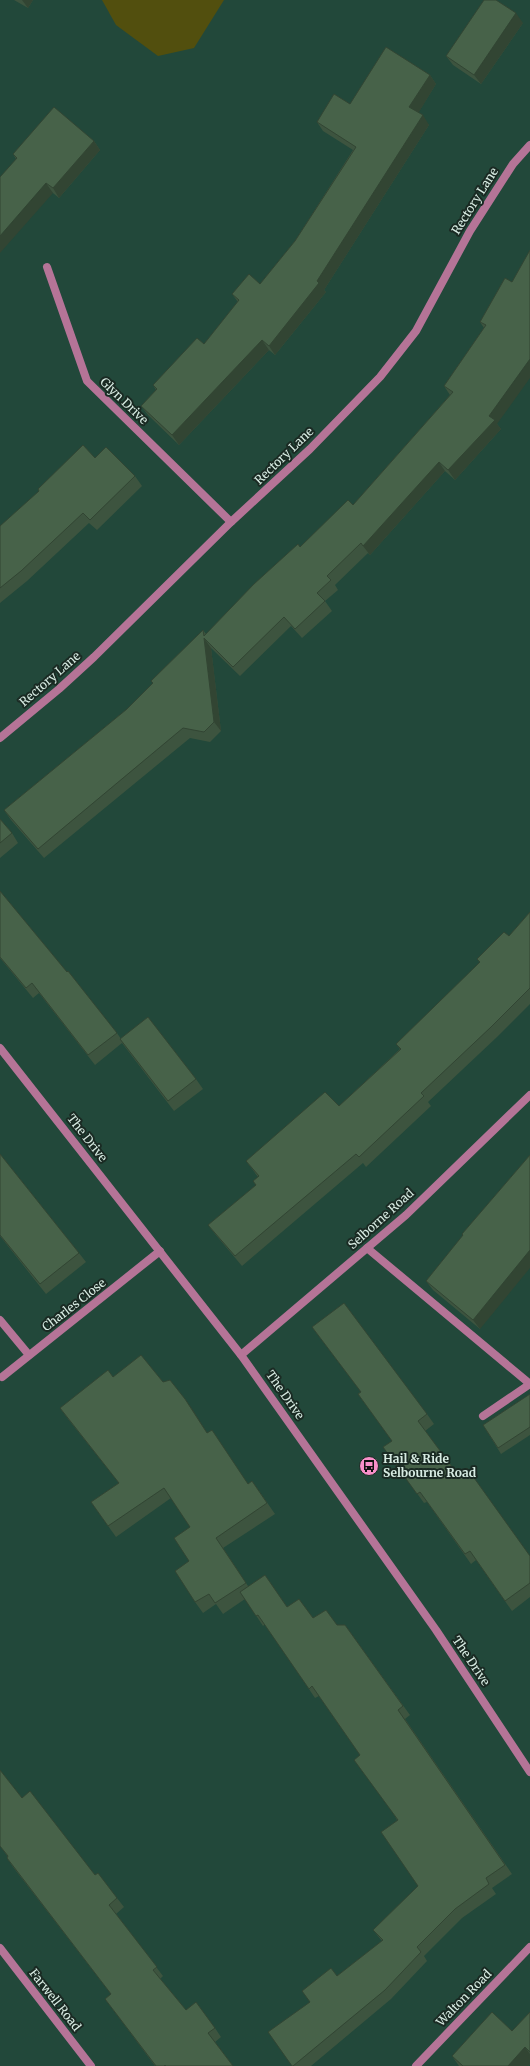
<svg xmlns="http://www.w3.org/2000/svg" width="530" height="2066" font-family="Merriweather,serif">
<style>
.green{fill:#524f0e}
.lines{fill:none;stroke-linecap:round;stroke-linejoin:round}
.service{stroke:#b57497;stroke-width:8}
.minor{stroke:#b57497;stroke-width:8}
.tertiary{stroke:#b57497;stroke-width:8}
.wall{fill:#3d543f}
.shaded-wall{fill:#324533}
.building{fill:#476249;stroke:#324533}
.labels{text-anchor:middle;stroke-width:4;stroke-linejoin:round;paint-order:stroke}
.street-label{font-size:12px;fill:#d8ece3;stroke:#1a2a23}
.poi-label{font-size:12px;font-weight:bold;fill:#d8ece3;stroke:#1a2a23;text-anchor:start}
</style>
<rect width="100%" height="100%" fill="#22483a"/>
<path class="green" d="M102,0h122l-30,48 -36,8 -42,-31z"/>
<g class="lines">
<path class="service" d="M367,1248l163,136 -47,32
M0,1320l29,35"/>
<path class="minor" d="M47,267l40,114 144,141
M241,1355l165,-140 124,-120
M2,1377l158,-126
M0,1948l91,118
M416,2066l114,-119"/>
<path class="tertiary" d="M0,738l59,-49 35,-32 137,-135 79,-73 70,-72 36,-46 54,-100 43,-67 17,-19
M0,1048l241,307 195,275 94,142"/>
</g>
<path class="wall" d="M14,0h19l-5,8z
M523,23l-42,61 -28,-19 -7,-9z
M430,75l6,9 -18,29 11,12 -105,165 2,2 -51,63 -6,-5 -90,95 -31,-30 -7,-9 15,-16 -3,-5 51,-41 34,-42 -6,-8 28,-10 35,-43 58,-91 -30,-19 -6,-9 33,-18z
M94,141l6,9 -41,48 -6,-5 -37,-34 -3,-5z
M505,278l-8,146 4,5 -46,51 -10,-9 -75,84 -2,-2 -33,32 3,5 -13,11 7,10 -30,27 -11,-12 -51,50 -29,-28 10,83 -11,11 -20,-4 -146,120 -33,-38 -7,-10 123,-101 26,-26 -2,-2 52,-51 3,4 94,-87 53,-42 97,-110 -6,-9 40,-58 -4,-6z
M95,458l40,18 7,10 -45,44 -8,-7 -62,58 -27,22v-77z
M0,819l12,14 6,10 -18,15z
M0,891l117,142 4,6 75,40 7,10 -29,22 -52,-68 -27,22 -56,-72 -6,5 -33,-40z
M530,912v92l-33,33 -69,65 3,4 -65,61 -3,-4 -121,103 -27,-32 -7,-9 48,-40 -3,-4 5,-4 -12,-16 93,-55 61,-57 -4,-5 84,-81 -3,-4 32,-23z
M0,1154l79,99 7,9 -40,32 -46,-58z
M530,1155l-50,174 -47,-39 -7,-9 37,-45 -1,-2z
M312,1327l115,87 7,10 -9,7 33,44 72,81v41l-18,14 -36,-51 -5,4 -44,-62 -3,1 -41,-56 9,-6 -34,-47 3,-2z
M113,1377l50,5 22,17 22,34 41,51 4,-3 23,33 -52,34 25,38 40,21 25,11 24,7h8l65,90 -5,4 107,155 -20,14 4,6 -34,24 -38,38 3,5 -36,38 -80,67h-19l18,-64 27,-26 45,-35 -9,-11 45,-44 -21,-66 -37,-65 -41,-59 -4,2 -50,-74 -2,2 -18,-27 -22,15 -7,-10 -13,9 -8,-11 -6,-41 1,-34 -19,-29 -55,39 -25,-35 28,-19 -51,-64 -8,-11z
M530,1394v41l-29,19 -18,-29z
M0,1770l22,28 73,77 22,23 7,9 -8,7 47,62 -3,3 26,31 29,18 6,9 -6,5 18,24h-78l-50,-67 6,-5 -98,-127 -6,-9 1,-1 -8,-11z
M530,2012v52l-2,2h-69l-7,-10 60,-25z"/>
<path class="shaded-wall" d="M22,0h11l-5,8z
M516,13l7,10 -42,61 -7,-9z
M430,75l6,9 -20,33 -7,-10z
M423,115l6,10 -105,165 2,2 -51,63 -6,-9 48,-65z
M94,141l6,9 -41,48 -6,-10z
M46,183l7,10 -53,60v-17z
M262,340l7,10 -90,95 -7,-10z
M530,359v19l-33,46 4,5 -46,51 -7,-10 41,-54z
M439,462l6,9 -75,84 -7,-9z
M204,638l7,10 10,83 -7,-9z
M530,1250v18l-50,61 -7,-9z
M185,1399l8,11 21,34 -7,-11z
M525,2047l5,7v10l-2,2h-20z"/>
<path class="building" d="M484,0h12l20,13 -42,62 -28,-19z
M386,47l44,28 -21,32 14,8 -106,166 2,2 -50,63 -7,-6 -90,95 -31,-29 16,-17 -4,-4 44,-47 7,6 35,-44 -7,-6 17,-20 11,10 35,-43 61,-94 -39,-25 17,-28 16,10z
M54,107l40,34 -41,47 -7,-5 -46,53v-59l17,-19 -4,-4z
M530,250v109l-41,57 6,4 -47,50 -9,-8 -76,84 -2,-3 -34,33 4,4 -14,13 8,8 -30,28 -11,-12 -51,50 -29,-29 10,84 -10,10 -21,-4 -145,121 -34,-39 123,-101 26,-26 -2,-2 52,-51 1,6 50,-52 44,-40 2,3 48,-47 5,5 100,-113 -9,-6 42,-61 -6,-3 25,-44 7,4z
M83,445l12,13 11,-11 29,29 -45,44 -7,-7 -62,58 -21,17v-62l39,-35 -1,-2z
M0,819l12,14 -12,10z
M0,891l67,81 1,-1 49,62 -29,22 -56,-72 -6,5 -26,-31z
M530,912v76l-39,39 -70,66 3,3 -65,61 -3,-3 -121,102 -27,-31 48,-40 -3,-4 6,-5 -13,-15 79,-69 14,14 62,-57 -5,-5 84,-82 -3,-3 27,-27 5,4z
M148,1017l48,62 -28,22 -48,-62z
M0,1154l79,99 -39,31 -40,-49z
M530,1155v95l-57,70 -47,-39 37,-46 -1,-1z
M344,1303l83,111 -9,7 40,54 9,-7 63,88v27l-25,18 -35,-50 -5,3 -45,-62 -3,2 -34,-47 9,-6 -34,-47 3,-2 -49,-65z
M141,1355l22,27 7,-2 15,19 22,34 5,-3 36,54 4,-3 15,22 -51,35 30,45 -31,20 -6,-9 -14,8 -20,-31 14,-10 -15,-23 16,-11 -26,-39 -56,38 -17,-24 28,-19 -59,-75 48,-38 5,7z
M530,1394v33l-32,21 -15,-23z
M265,1575l22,32 12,-8 14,19 13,-8 11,15h8l58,81 -5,4 107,155 -19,13 3,6 -34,25 -38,38 4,5 -36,38 -92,76h-1l-24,-34 42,-30 -8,-11 29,-23 6,8 46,-36 -10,-10 45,-44 -37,-54 17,-12 -44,-60 6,-5 -48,-69 -3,3 -51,-74 -2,1 -16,-24z
M0,1770l22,28 8,-7 65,84 3,-2 19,25 -8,7 48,62 -4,3 33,40 10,-8 19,26 -7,5 25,33h-67l-1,-1 -1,1h-8l-51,-67 6,-5 -104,-136 1,-2 -8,-10z
M492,2012l20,19 18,-19v40l-5,-5 -17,19h-45l-11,-10z"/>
<defs>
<g id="bus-disc" transform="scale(1)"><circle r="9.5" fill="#f98fc9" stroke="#1a2a23"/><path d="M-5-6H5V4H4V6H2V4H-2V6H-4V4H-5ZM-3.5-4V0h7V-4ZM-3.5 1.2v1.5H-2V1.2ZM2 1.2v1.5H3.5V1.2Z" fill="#111"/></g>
</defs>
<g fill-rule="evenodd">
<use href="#bus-disc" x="369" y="1466"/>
</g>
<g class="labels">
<g class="street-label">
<text transform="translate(475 201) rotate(-58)" y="4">Rectory Lane</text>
<text transform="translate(124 401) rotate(44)" y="4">Glyn Drive</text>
<text transform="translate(284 456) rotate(-44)" y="4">Rectory Lane</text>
<text transform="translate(50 679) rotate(-41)" y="4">Rectory Lane</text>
<text transform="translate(87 1138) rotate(52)" y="4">The Drive</text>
<text transform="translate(381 1219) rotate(-42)" y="4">Selborne Road</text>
<text transform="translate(74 1305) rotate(-38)" y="4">Charles Close</text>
<text transform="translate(285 1395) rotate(55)" y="4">The Drive</text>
<text transform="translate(471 1661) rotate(56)" y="4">The Drive</text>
<text transform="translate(464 1998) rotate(-46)" y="4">Walton Road</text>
<text transform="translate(55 2000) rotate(52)" y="4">Farwell Road</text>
</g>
<g class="poi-label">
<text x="383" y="1463">Hail &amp; Ride<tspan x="383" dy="14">Selbourne Road</tspan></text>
</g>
</g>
</svg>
